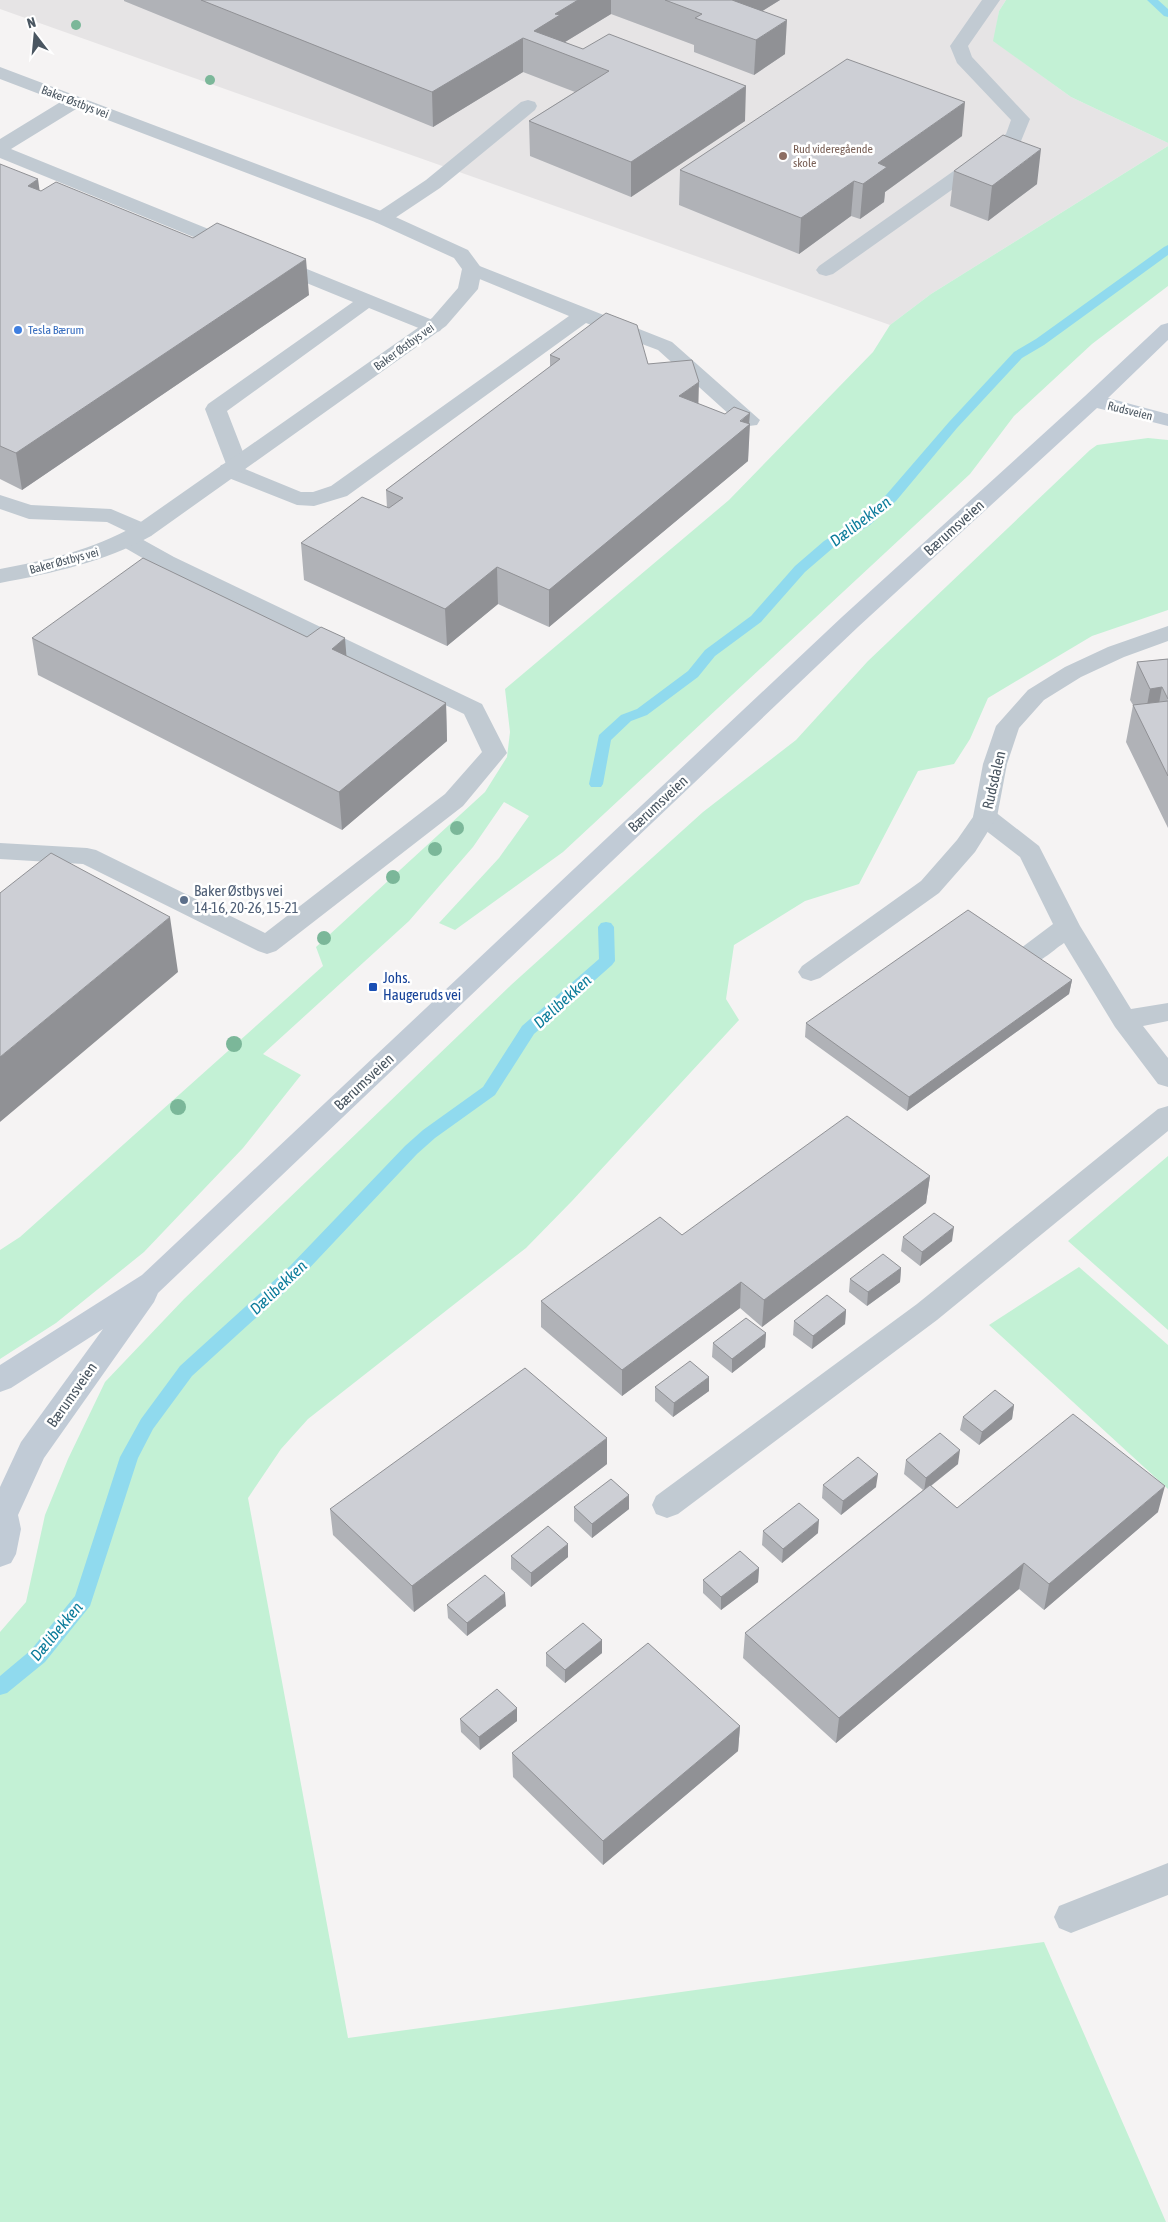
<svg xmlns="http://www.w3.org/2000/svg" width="1168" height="2222" font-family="'Asap Condensed',sans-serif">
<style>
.education{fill:#e6e4e5}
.green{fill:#c3f1d5}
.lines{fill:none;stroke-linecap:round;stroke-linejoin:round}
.stream{fill:#90daee;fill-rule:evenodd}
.lane{fill:#c1cad2;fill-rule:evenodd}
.street{fill:#c1cad2;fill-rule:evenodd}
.secondary{fill:#c1cbd6;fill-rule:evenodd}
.tree{fill:#7bb799}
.wall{fill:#b0b2b7}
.shaded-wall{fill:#909195}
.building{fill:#cdcfd5;stroke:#909195}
.education-dot{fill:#8d6e63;stroke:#fff;stroke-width:2}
.shop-dot{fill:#3f7fe0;stroke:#fff;stroke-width:2}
.service-dot{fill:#5c6f8a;stroke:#fff;stroke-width:2}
.transit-dot{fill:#1a4fb4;stroke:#fff;stroke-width:2}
.labels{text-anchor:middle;stroke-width:5;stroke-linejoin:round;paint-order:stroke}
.far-street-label{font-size:12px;fill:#4a5661;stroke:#fff}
.far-education-label{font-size:12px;fill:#785e54;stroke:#fff;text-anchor:start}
.far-shop-label{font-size:12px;fill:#366cbe;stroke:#fff;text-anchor:start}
.street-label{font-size:15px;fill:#4a5661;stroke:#fff}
.service-label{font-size:15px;fill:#4e5e75;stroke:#fff;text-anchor:start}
.transit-label{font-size:15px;fill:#164399;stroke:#fff;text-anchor:start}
.water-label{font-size:16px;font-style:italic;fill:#0c7c9b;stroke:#fff}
</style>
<rect width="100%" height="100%" fill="#f5f3f3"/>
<path class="education" d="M0,0h1006l-7,11 -5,30 77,56 97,46v3l-237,148 -41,31 -890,-316z"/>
<path class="green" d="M1006,0h162v143l-97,-46 -78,-56 6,-30z
M1168,146v140l-76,58 -78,72 -44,58 -407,378 -108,78 -16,-7 60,-65 30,-42 -25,-14 -31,45 -64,74 -146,133 38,21 -58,73 -99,104 -88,71 -56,36v-109l20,-13 303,-271 -7,-19 169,-155 22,-35 3,-25 -5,-43 224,-189 144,-148 17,-27 41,-31z
M1148,438l20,2v170l-76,26 -104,62 -18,41 -16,25 -36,7 -59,113 -54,17 -71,44 -8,54 13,21 -167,181 -46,47 -218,171 -27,30 -33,49 100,540 696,-96 122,280h-1166v-590l26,-30 19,-87 23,-56 37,-77 79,-83 327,-314 192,-173 93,-72 72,-79 222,-211 7,-5z
M1168,1156v174l-100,-89z
M1079,1267l89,78v144l-179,-164z"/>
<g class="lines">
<path class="stream" d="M1147,0h11l10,9v8l-4,-1z
M1168,245v10l-124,90 -22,13 -65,70 -61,73 -26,24 -36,22 -29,25 -44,50 -46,34 -17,21 -51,38 -16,6 -20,19 -8,44 -2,3h-10l-2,-3 10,-49 22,-20 16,-6 51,-38 17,-21 46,-34 44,-50 29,-25 36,-22 26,-24 63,-73 65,-70 22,-13 128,-92z
M606,922l5,1 3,4 1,34 -3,4 -78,69 -39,61 -60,43 -18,16 -115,122 -110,100 -39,53 -15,29 -48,148 -45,56 -38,31 -7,2v-19l31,-26 44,-54 45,-139 21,-38 39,-53 110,-100 115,-120 18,-16 60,-43 39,-61 77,-67 -1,-32 3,-4z"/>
<path class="lane" d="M982,0h18l-32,46 4,11 58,62 -9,22 -188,133 -7,2 -7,-2 -3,-4 3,-4 187,-132 5,-14 -54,-57 -7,-17z
M74,96l7,2 2,4 -2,4 -70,43 429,174 3,4 -3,4 -7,2 -7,-2 -57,-23 -142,103 21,54 -3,4 56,23h12l18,-6 238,-170 -104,-43 -3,-4 3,-4 7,-2 200,79 88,78 -3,5 -8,1 -8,-1 -83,-75 -72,-27 -239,173 -33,10 -17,-1 -76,-30 -3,-5 3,-5 5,-1 -21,-55 3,-5 145,-102 -353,-144v-19l67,-41z
M528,100l7,2 2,4 -2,4 -95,78 -51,34 -7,2 -7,-2 -3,-4 3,-4 51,-34 95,-78z
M0,495l31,10 80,4 40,17 3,5 -3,5 -13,1 36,20 308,147 25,49 -44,53 -187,145 -9,3 -9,-3 -175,-87 -83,-5v-16l87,5 9,2 169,83 180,-139 37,-42 -18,-38 -306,-147 -38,-22 -3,-5 3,-5 12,-1 -25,-12 -78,-3 -29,-10z
M985,809l9,2 45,35 41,80 51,83 37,-6v18l-25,5 25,32v29l-10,-3 -43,-57 -51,-84c-15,10 -28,26 -47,20l-4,-6 4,-6 36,-27 -33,-67 -44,-34 -3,-6 3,-6z"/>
<path class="street" d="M0,67l389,147 79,36 14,19 -4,20 -32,37 -295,210c-47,26 -98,37 -151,47v-14c48,-9 92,-19 135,-43l297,-208 26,-30 4,-19 -8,-11 -79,-36 -375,-143z
M1168,626v15l-44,16 -43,20 -37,23 -25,28 -12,36 -10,53 -22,35 -36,41 -119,85 -9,3 -9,-3 -4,-6 4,-6 119,-85 36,-41 16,-23 10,-53 13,-38 32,-36 37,-23 43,-20z
M1168,1106v25l-231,189 -259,194 -11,4 -11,-4 -4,-9 4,-9 261,-192 241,-195z
M1168,1863v32l-97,38 -12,-5 -5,-11 5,-11z"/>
<path class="secondary" d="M1168,323v17l-60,58 60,16v12l-71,-18 -239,219 -700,666 -4,9 -110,156 -26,57 3,14 -5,25 -5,9 -11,4v-80l21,-45 82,-113 -92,59 -11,4v-27l142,-90 700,-658 243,-221 76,-71z"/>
</g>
<g class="tree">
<circle cx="76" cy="25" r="5"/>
<circle cx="210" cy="80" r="5"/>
<circle cx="457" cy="828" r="7"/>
<circle cx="435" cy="849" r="7"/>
<circle cx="393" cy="877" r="7"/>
<circle cx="324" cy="938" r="7"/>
<circle cx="234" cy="1044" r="8"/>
<circle cx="178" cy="1107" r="8"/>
</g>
<path class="wall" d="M124,0h656l-18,11 23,43 -31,21 -60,-23v-7l-83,-31 -46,28 180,79 -114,76 -101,-41 -1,-35 46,-29 -52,-20 -90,55 -309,-126z
M962,136l-77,56 -1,10 -24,17 -9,-3 -52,38 -120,-49 1,-35z
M0,164l40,27 269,104 -287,195 -22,-11z
M954,171l83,13 -49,37 -38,-15z
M550,355l98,9 51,40 50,20 -1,37 -199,166 -51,-23 -51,42 -143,-66 -3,-37 86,-35 -1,-18 164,-123z
M32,638l314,18 100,47 1,38 -105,89 -304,-155z
M1168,659v169l-42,-86 7,-37 -3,-5 7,-38z
M1072,980l-3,14 -162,117 -102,-74 1,-14z
M930,1176l-4,27 -164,124 -22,-19 -118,88 -81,-69v-26l141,-66z
M903,1237l49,4 -32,25 -19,-15z
M901,1268l-1,14 -33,24 -18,-14 1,-13z
M846,1310l-1,14 -33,25 -19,-14 1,-14z
M766,1333l-1,14 -33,26 -20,-16 1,-14z
M655,1387l54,4 -36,26 -18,-16z
M1014,1405l-2,14 -33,26 -19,-15 3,-13z
M906,1460l52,4 -27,22 26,22 201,4 -114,98 -25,-21 -183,154 -93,-85 2,-25 178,-143 -19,-16z
M607,1464l-193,148 -81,-77 -3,-26z
M823,1485l53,2 -35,28 -19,-17z
M574,1507l55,2 -37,29 -18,-17z
M763,1531l55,2 -36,30 -20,-18z
M511,1556l57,1 -37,30 -20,-18z
M759,1568l-1,14 -37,28 -18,-17v-13z
M447,1605l59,1 -39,30 -19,-18z
M602,1640v13l-37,30 -19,-17v-13z
M460,1719l57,2 -37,29 -19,-18z
M740,1726l-2,25 -135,114 -90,-88 -1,-24z"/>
<path class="shaded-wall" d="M578,0h33v14l-51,31 -26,-14 21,-17z
M729,0h51l-50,31z
M787,20l-2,34 -31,21 2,-35z
M523,38v34l-90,55 -1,-35z
M746,86l-1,35 -114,76v-35z
M965,102l-3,34 -77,56 -1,10 -24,17 3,-35 15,-21z
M1041,149l-4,35 -49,37 4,-35z
M38,179l5,36 -15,-29z
M854,181l-3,35 -52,38 2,-36z
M306,259l3,36 -287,195 -6,-37z
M699,382l-1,36 -19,-22z
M750,413l-1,12 1,-1 -2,37 -199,166v-37z
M497,567l1,37 -51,42 -2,-37z
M345,638l3,37 -16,-26z
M1162,687l-7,38 -12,2 7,-38z
M446,703l1,38 -105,89 -3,-38z
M170,917l8,55 -178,150v-65z
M1072,980l-3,14 -162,117 2,-14z
M930,1176l-4,27 -164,124 2,-27z
M954,1227l-2,14 -32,25 2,-14z
M901,1268l-1,14 -33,24 1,-14z
M741,1282l-1,26 -118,88v-26z
M846,1310l-1,14 -33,25 1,-13z
M766,1333l-1,14 -33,26v-14z
M709,1377v14l-36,26 1,-14z
M1014,1405l-2,14 -33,26 3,-13z
M607,1438v26l-193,148 -2,-26z
M960,1450l-2,14 -34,27 2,-13z
M878,1474l-2,13 -35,28 2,-14z
M1165,1486l-7,26 -114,98 5,-26z
M629,1495v14l-37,29v-14z
M819,1520l-1,13 -36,30 1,-14z
M568,1544v13l-37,30v-14z
M1024,1563l-5,26 -183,154 3,-25z
M759,1568l-1,14 -37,28v-13z
M505,1593l1,13 -39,30v-13z
M602,1640v13l-37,30v-13z
M517,1708v13l-37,29 -1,-13z
M740,1726l-2,25 -135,114v-24z"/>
<path class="building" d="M201,0h377l-23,14 5,1 -26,16 49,18 26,-15 137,52 -115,76 -102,-41 80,-50 -86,-33 -91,54z
M665,0h67l55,20 -31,20 -61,-22 7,-4z
M847,59l118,43 -87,61 9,4 -24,17 -9,-3 -53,37 -121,-48z
M1003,135l38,14 -49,37 -38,-15z
M0,164l38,15 -10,7 13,5 15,-9 137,56 24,-15 89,36 -290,194 -16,-7z
M606,313l31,12 11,39 44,-4 7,22 -20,14 46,18 9,-7 16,6 -10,8 10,3 -201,166 -52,-23 -52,42 -144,-66 61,-46 27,11 14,-10 -17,-8 174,-131 -10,-4z
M143,558l164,79 14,-10 24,11 -13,11 114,54 -107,89 -307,-154z
M1168,659v40l-6,-12 -12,2 -13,-27z
M1168,701v75l-35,-71z
M51,853l119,64 -170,140v-164z
M968,910l104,70 -163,117 -103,-74z
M847,1116l83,60 -166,124 -23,-18 -119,88 -81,-69 119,-84 22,18z
M934,1213l20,14 -32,25 -19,-15z
M883,1254l18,14 -33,24 -18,-13z
M827,1295l19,15 -33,26 -19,-15z
M746,1318l20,15 -34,26 -19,-16z
M690,1361l19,16 -35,26 -19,-16z
M525,1368l82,70 -195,148 -82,-77z
M995,1390l19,15 -32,27 -19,-15z
M1073,1414l92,72 -116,98 -25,-21 -185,155 -94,-85 185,-148 27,23z
M940,1433l20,17 -34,28 -20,-18z
M858,1457l20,17 -35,27 -20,-16z
M611,1479l18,16 -37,29 -18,-17z
M799,1503l20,17 -36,29 -20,-18z
M548,1526l20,18 -37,29 -20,-17z
M740,1551l19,17 -38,29 -18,-17z
M485,1575l20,18 -38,30 -20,-18z
M583,1623l19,17 -37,30 -19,-17z
M648,1643l92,83 -137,115 -91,-88z
M497,1689l20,19 -38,29 -19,-18z"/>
<circle class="education-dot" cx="783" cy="156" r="5"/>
<circle class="shop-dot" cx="18" cy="330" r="5"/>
<circle class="service-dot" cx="184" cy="900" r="5"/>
<rect class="transit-dot" x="368" y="982" width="10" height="10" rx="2.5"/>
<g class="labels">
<g class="far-street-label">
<text transform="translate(75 102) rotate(21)" y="4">Baker Østbys vei</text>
<text transform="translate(404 347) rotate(-36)" y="4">Baker Østbys vei</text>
<text transform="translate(1130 411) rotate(14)" y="4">Rudsveien</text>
<text transform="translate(64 561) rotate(-15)" y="4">Baker Østbys vei</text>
</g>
<g class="far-education-label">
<text x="793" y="153">Rud videregående<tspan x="793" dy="14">skole</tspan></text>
</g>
<g class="far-shop-label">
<text x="28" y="334">Tesla Bærum</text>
</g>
<g class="street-label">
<text transform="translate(954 528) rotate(-42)" y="5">Bærumsveien</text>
<text transform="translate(994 780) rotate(-77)" y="5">Rudsdalen</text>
<text transform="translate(658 804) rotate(-43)" y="5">Bærumsveien</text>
<text transform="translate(364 1082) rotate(-43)" y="5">Bærumsveien</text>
<text transform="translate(72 1395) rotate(-55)" y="5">Bærumsveien</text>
</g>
<g class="service-label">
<text x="194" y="896">Baker Østbys vei<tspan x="194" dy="17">14-16, 20-26, 15-21</tspan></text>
</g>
<g class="transit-label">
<text x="383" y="983">Johs.<tspan x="383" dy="17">Haugeruds vei</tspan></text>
</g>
<g class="water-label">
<text transform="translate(860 521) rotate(-37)" y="6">Dælibekken</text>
<text transform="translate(562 1001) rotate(-42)" y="6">Dælibekken</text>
<text transform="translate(278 1287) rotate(-43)" y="6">Dælibekken</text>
<text transform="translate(56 1631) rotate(-50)" y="6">Dælibekken</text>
</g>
</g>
<g transform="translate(35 35) rotate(344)" stroke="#ffffff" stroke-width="4" paint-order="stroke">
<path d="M0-4L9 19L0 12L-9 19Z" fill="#4a5661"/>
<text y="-8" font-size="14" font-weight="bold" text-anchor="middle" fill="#4a5661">N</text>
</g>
</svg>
